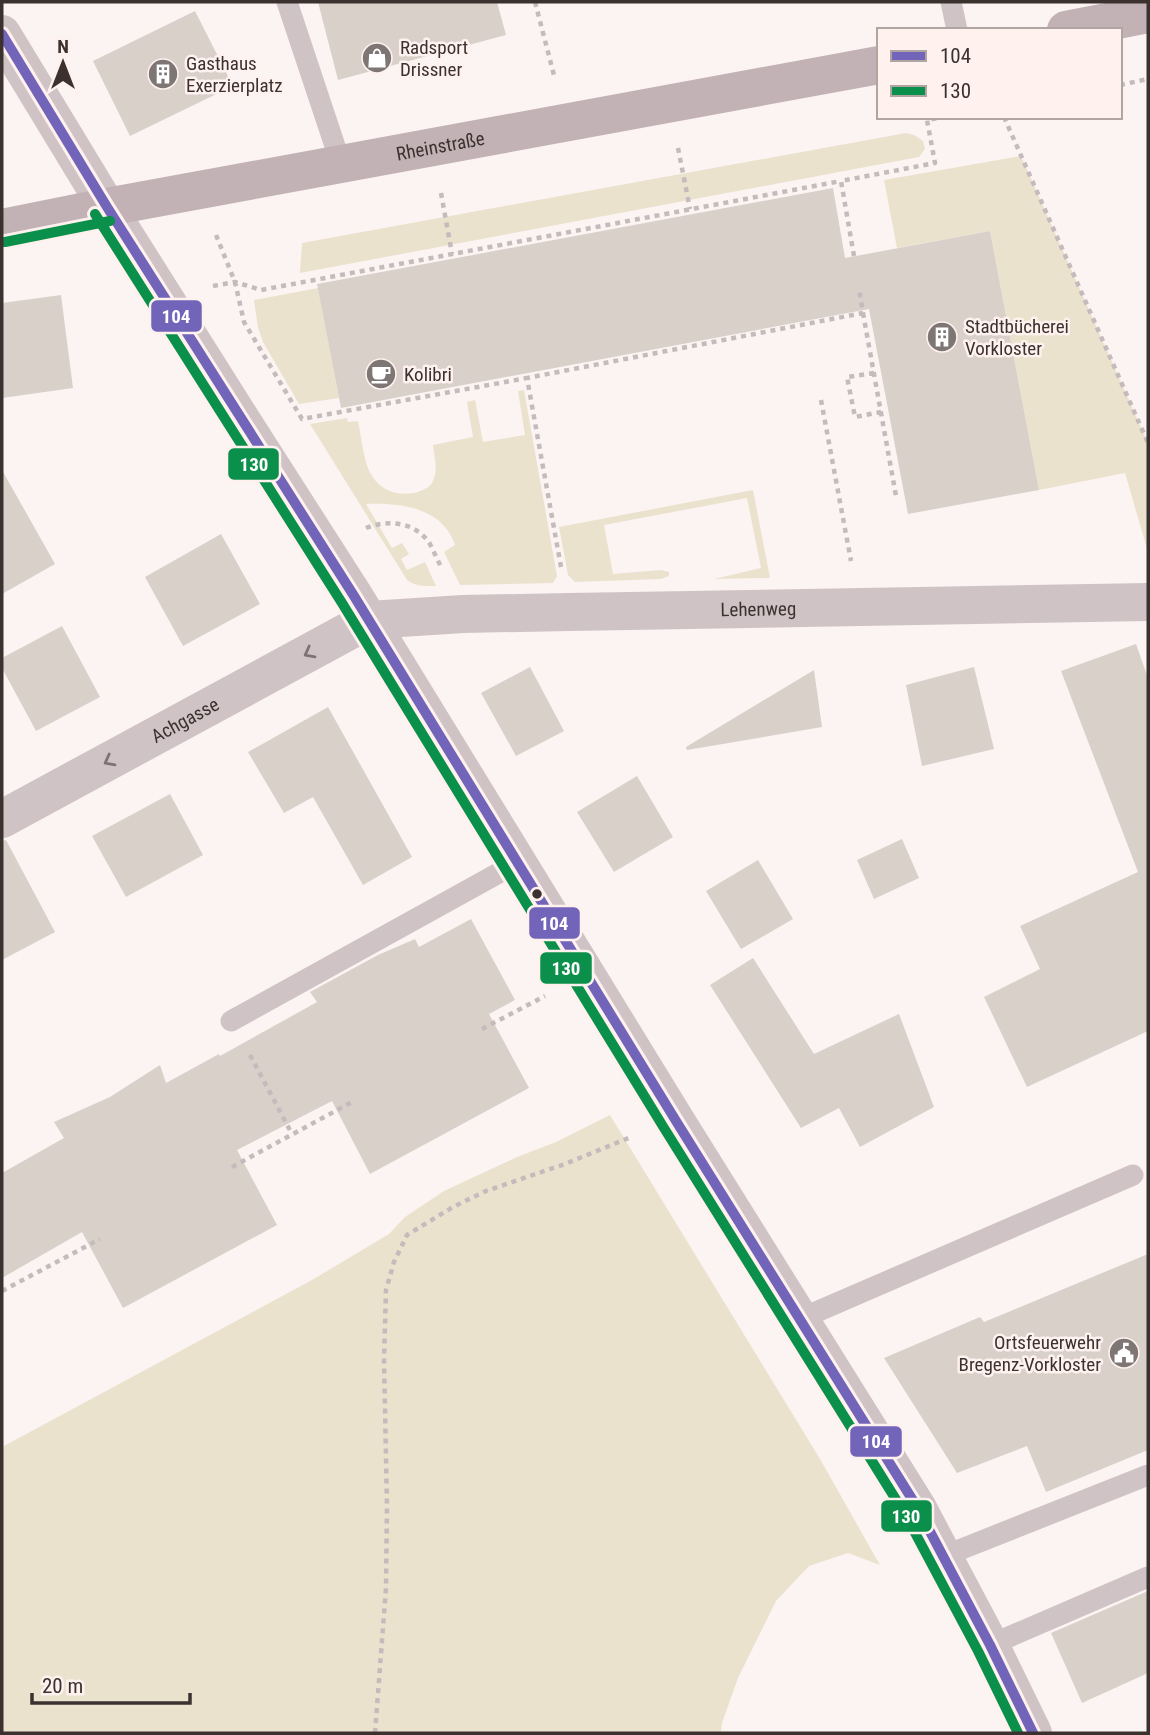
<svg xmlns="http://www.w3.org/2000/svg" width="1150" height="1735" font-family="'Roboto Condensed',sans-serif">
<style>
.green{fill:#ebe2ce}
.building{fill:#d9d0ca}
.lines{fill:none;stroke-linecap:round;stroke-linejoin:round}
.path{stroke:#c5babc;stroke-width:4.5;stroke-dasharray:5 5;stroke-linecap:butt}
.lane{stroke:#d0c3c6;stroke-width:21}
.street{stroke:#d0c3c6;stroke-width:38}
.primary{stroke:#c2b2b6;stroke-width:38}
.bus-1-casing{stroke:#fff1ee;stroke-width:16}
.bus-2-casing{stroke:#fff1ee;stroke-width:16}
.bus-1{stroke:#7264b8;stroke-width:10}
.bus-2{stroke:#0b904b;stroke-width:10}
.oneway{stroke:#7e7374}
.bus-dot{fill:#3b3230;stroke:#fff1ee;stroke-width:2.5}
.labels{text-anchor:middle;stroke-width:5;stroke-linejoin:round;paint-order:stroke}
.poi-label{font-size:19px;fill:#3b3230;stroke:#fff1ee;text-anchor:start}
.street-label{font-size:19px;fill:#3b3230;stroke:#fff1ee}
.line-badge{stroke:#fff1ee;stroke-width:2.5}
.badge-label{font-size:19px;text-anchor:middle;font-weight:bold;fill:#fff}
</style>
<rect width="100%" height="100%" fill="#fbf4f2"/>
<path class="green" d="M906,133l8,2 9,6 2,8 -6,8 -619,116 2,-30z
M1021,156l127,287v109l-23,-79 -86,17 -49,-259 -93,17 -13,-68z
M318,288l21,110 -40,6 -36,-62 -5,-14 -4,-28z
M524,390l33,186 -4,7 -93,2 -16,-33 11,-7c-13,-38 -54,-42 -89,-41l26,44 10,-5 7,11 -8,5 6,11 18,-8 11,24c-10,0 -20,1 -29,-6l-97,-156 37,-6 1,4 10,-1c3,14 6,42 13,53 9,18 30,23 47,18 8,-3 14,-6 16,-14 4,-10 0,-22 -1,-33l40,-8 -6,-35 8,-2 8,42 42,-7 -7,-44z
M753,490l17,88 -56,1 47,-11 -14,-70 -143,27 9,49 48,-4 8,2v4l-8,3 -86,3 -7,-7 -9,-48z
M610,1115l210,344 60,106 -32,-12 -39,13 -33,35 -38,77 -16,45 -1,10h-719v-286l310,-167 77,-46 16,-17 39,-26 73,-34 39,-15z"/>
<path class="building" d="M318,2h179l9,33 -168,45z
M195,11l38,75 -103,50 -37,-75z
M833,188l12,70 145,-27 49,259 -131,24 -39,-205 -528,99 -24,-124z
M61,295l12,93 -71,10v-95z
M2,470l53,94 -53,30z
M221,534l39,70 -77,42 -38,-69z
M62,626l38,71 -64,34 -34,-63v-10z
M1136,644l12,34v353l-121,56 -43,-90 56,-28 -20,-43 118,-54 -77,-201z
M530,667l34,64 -48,25 -35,-63z
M974,667l20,82 -72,17 -16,-81z
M814,670l8,57 -135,23 -1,-3z
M328,707l84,150 -49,28 -50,-88 -29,16 -36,-61z
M637,776l36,61 -59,35 -37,-60z
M170,794l33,61 -77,42 -34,-61z
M902,839l17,39 -45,21 -17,-39z
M6,840l49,92 -53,28v-119z
M758,860l35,59 -52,30 -35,-58z
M471,919l44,81 -26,14 40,74 -159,86 -38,-73 -95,49 40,75 -154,83 -41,-76 -80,46v-105l62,-35 -10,-16 56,-25 50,-32 6,18 53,-29 1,2 97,-54 -7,-10 68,-37 37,-16 4,8z
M753,958l61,96 85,-40 35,93 -74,40 -21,-39 -38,20 -91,-143z
M1148,1254v196l-102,42 -19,-46 -70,27 -73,-115 96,-41 4,5z
M1148,1591v82l-66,30 -31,-70z"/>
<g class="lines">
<path class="path" d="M535,2l20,77
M1120,85l28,-6
M1004,117l144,326
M678,148l12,61
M441,193l11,61
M216,235l19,47 9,40 58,97 225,-41
M854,256l-13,-75 94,-18 -8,-43 16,-3
M213,286l22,-4 26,8 580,-109
M863,313l33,183
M874,373l-27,4 8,40 26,-5
M821,400l30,161
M366,528c23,-9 50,-6 64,16 4,8 8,17 12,25
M561,567l-34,-189 336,-65 -4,-24
M482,1029l63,-33
M250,1055l42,79
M232,1167l120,-65
M2,1291l98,-52
M375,1733l11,-145 1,-82 -3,-146 2,-70 8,-28 13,-27 46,-28 33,-16 79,-27 66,-27"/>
<path class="lane" d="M287,2l54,162
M951,2l6,28
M231,1021l286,-158
M800,1319l333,-144
M944,1556l204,-81
M990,1645l158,-68"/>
<g class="street">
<path d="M2,34l105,173 140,222 107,167 322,525 241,386 73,138 43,88"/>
<path id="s1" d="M2,819l367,-199 94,-6 106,-2 579,-10"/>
</g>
<g class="primary">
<path d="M1066,30l82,-16"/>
<path id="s2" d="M2,228l105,-21 772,-142"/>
</g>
<g class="bus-1-casing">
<path id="bus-1" d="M2,34l105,173 247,389 322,525 241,386 73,138 43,88"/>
</g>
<g class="bus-2-casing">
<path id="bus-2" d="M95,214l247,389 322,525 241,386 73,137 40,82
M5,242l105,-21"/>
</g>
<use href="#bus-1" class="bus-1"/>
<use href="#bus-2" class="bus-2"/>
</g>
<defs><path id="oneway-chevron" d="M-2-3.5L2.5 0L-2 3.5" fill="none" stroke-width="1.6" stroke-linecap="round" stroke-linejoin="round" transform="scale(1.75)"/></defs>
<g class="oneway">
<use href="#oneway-chevron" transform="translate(309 653) rotate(152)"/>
<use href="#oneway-chevron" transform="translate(109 761) rotate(152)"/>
</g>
<defs>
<g id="shop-disc" transform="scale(1.575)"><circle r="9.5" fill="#7e7674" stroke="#fff1ee"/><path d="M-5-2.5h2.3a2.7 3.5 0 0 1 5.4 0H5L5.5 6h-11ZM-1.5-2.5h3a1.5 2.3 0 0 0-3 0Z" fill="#fff"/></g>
<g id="building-disc" transform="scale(1.575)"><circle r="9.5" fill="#7e7674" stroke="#fff1ee"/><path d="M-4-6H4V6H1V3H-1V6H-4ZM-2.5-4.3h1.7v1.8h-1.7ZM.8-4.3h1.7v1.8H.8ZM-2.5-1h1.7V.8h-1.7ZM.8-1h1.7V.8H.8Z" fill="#fff"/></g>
<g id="cafe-disc" transform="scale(1.575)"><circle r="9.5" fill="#7e7674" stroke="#fff1ee"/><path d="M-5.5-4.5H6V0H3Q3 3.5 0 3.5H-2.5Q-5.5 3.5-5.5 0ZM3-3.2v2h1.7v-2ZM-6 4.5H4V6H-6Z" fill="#fff"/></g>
<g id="civic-disc" transform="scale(1.575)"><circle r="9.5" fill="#7e7674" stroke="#fff1ee"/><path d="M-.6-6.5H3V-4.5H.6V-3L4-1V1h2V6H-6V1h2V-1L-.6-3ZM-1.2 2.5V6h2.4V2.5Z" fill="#fff"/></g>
</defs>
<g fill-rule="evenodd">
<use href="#shop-disc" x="377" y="58"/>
<use href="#building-disc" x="163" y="74"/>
<use href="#building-disc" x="942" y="337"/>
<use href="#cafe-disc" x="381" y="374"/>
<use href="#civic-disc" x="1124" y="1353"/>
</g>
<circle class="bus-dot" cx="537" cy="894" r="6"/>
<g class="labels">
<g class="poi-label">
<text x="400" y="54">Radsport<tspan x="400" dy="22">Drissner</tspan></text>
<text x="186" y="70">Gasthaus<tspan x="186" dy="22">Exerzierplatz</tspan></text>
<text x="965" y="333">Stadtbücherei<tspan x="965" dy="22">Vorkloster</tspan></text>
<text x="404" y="381">Kolibri</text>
<text x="1101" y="1349" text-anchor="end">Ortsfeuerwehr<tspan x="1101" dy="22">Bregenz-Vorkloster</tspan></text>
</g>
<g class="street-label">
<text dy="7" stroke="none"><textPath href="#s2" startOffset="446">Rheinstraße</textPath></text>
<text dy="7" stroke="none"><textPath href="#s1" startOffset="807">Lehenweg</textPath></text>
<text dy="7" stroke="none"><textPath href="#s1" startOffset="208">Achgasse</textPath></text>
</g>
</g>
<g class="line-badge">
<rect x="150" y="299" width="53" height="34" rx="7" fill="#7264b8"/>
<rect x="227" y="447" width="53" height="34" rx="7" fill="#0b904b"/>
<rect x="528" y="906" width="53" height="34" rx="7" fill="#7264b8"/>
<rect x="539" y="951" width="54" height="34" rx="7" fill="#0b904b"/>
<rect x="849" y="1425" width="54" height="33" rx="7" fill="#7264b8"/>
<rect x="880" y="1499" width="53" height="34" rx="7" fill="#0b904b"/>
</g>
<g class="badge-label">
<text x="176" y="323">104</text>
<text x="254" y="471">130</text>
<text x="554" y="930">104</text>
<text x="566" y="975">130</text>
<text x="876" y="1448">104</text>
<text x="906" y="1523">130</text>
</g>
<rect width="1150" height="1735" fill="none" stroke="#3b3230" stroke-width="7"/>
<rect x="877" y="28" width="245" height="91" fill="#fff1ee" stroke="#b1a5a2" stroke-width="2"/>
<rect x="891" y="51" width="35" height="10" fill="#7264b8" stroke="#b1a5a2" stroke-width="2"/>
<text x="940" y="63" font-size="21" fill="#3b3230">104</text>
<rect x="891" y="86" width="35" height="10" fill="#0b904b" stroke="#b1a5a2" stroke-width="2"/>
<text x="940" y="98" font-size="21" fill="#3b3230">130</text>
<g transform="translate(63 63)" stroke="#fff1ee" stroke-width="5" paint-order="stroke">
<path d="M0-5L12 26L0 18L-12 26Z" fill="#3b3230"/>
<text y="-10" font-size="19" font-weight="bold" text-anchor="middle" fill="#3b3230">N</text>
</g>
<path d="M32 1693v10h158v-10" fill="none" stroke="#3b3230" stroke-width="3.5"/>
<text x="42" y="1693" font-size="21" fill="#3b3230" stroke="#fff1ee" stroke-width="5" paint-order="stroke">20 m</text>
</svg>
